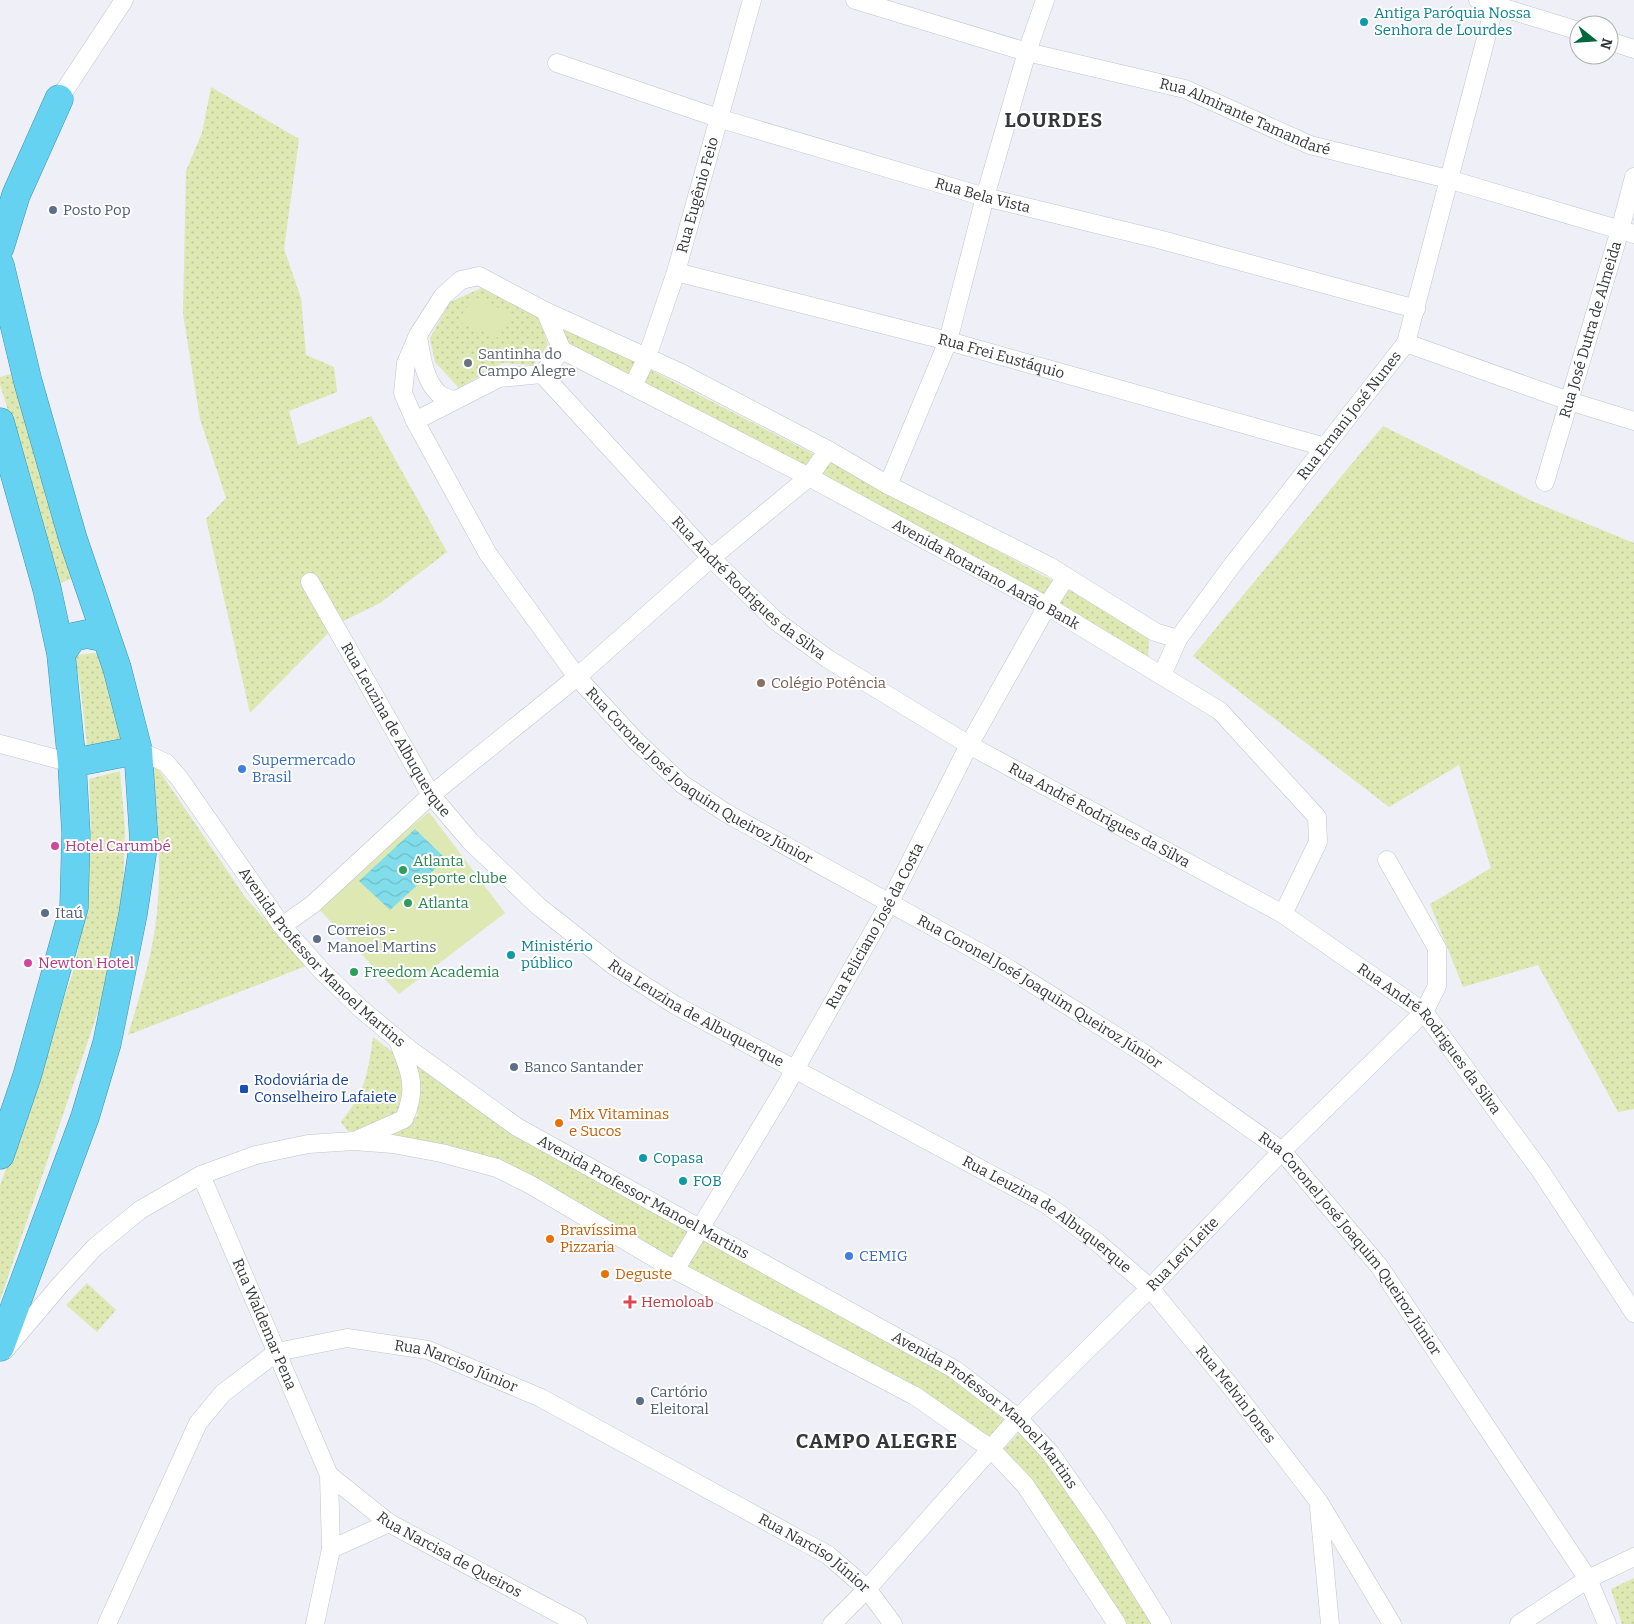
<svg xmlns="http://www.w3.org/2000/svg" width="1634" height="1624" font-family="Bitter,serif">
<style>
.green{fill:url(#green-dots)}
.pitch{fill:#dde8b2}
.water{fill:url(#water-waves)}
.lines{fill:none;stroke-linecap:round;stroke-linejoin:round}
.minor-casing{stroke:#c3c4cc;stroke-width:19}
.trunk-casing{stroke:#3c94af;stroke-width:29}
.minor{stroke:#fff;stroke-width:18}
.trunk{stroke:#66d2f2;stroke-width:28}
.culture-dot{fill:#0f9aa8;stroke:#fff;stroke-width:2}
.service-dot{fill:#5c6f8a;stroke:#fff;stroke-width:2}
.worship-dot{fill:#6b7280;stroke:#fff;stroke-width:2}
.education-dot{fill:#8d6e63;stroke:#fff;stroke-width:2}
.shop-dot{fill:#3f7fe0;stroke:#fff;stroke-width:2}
.hotel-dot{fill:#d1479c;stroke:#fff;stroke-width:2}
.leisure-dot{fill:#2e9e5b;stroke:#fff;stroke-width:2}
.transit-dot{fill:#1a4fb4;stroke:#fff;stroke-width:2}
.food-dot{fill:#e8710a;stroke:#fff;stroke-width:2}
.health-dot{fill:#e0444e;stroke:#fff;stroke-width:2}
.labels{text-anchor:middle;stroke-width:4;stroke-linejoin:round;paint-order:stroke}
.culture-label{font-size:15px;fill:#0d838f;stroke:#fff;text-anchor:start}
.street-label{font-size:15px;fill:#36373a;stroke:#fff}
.service-label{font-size:15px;fill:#4e5e75;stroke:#fff;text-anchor:start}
.worship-label{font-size:15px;fill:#5b616d;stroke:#fff;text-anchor:start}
.education-label{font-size:15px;fill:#785e54;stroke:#fff;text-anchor:start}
.shop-label{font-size:15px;fill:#366cbe;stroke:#fff;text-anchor:start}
.hotel-label{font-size:15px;fill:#b23c85;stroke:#fff;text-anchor:start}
.leisure-label{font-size:15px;fill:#27864d;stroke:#fff;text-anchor:start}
.transit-label{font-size:15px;fill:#164399;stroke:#fff;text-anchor:start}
.food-label{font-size:15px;fill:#c56008;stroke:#fff;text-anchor:start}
.health-label{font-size:15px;fill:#be3a42;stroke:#fff;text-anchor:start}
.district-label{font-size:20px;font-weight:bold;letter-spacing:1px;fill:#36373a;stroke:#fff}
</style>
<defs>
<pattern id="green-dots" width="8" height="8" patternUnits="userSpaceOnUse" patternTransform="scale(1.25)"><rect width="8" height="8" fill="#dde8b2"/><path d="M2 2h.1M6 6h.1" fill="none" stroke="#bec89a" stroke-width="1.8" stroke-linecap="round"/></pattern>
<pattern id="water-waves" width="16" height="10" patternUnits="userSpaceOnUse" patternTransform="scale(1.25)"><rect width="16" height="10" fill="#81ddea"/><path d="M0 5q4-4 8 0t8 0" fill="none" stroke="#70bec9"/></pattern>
</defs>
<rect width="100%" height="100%" fill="#eeeff7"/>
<path class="green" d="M211,87l88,52 -15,110 17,49 5,57 28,12 3,25 -48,19 9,34 73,-29 76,136 -67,51 -43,21 -87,89 -44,-194 20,-21 -26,-79 -17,-105 3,-143 16,-38z
M484,287l55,30 9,28 -15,20 -31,-2 -43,25 -24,-26 -5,-24 20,-36z
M553,319l83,42 -5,16 -65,-30z
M645,367l172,89 -9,15 -169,-87z
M11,374l66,203 -17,6 -60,-199v-7z
M1383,426l151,76 100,41v566l-16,3 -80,-147 -75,22 -33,-83 61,-36 -32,-103 -70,42 -196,-151z
M826,459l231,124 -6,16 -236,-124z
M1066,588l83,49 -1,26 -89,-57z
M98,653l10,26 15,65 -35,9 -8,-69 -6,-29z
M152,760l93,137 61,69 -178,69c12,-40 25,-81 29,-123 5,-51 0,-101 -5,-152z
M120,771l5,58 -3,87 -14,66 -108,318v-114l74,-217 12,-61 5,-80 -2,-49z
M373,1037l26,20 4,40 -3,22 -41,12h-11l-7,-9c24,-30 27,-48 32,-85z
M408,1050l284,180 -19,36 -142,-85 -155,-43 42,-22z
M703,1233l239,137 66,52 -20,20 -65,-52 -238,-123z
M87,1283l29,27 -19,22 -31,-27z
M1020,1432l56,64 80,128h-40l-118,-169z
M1634,1578v46h-12l-11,-35z"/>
<path class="pitch" d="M475,297l36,17 -12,24 -42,-17z
M429,812l76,101 -106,81 -84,-89z"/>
<path class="water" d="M415,829l31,30 -56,51 -31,-29z"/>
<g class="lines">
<g class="minor-casing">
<g id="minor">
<path id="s1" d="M855,0l172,52 158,37 125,56 138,34 186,55"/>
<path d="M1478,0l101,31"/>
<path d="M1609,41l25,8"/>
<path id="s2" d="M557,63l161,55 267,79 173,42 258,70"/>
<path d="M59,99l65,-99"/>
<path id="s3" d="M676,272l272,69 377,106"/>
<path d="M545,311l136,62 147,77 60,35 161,81 106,66 23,7"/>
<path d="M418,336c3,19 6,44 21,58 4,3 11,5 15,6"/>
<path d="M1406,343l163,58 65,20"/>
<path id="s4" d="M542,374l169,184 65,63 52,38 141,86 314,169 141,98 116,158 94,143"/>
<path d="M542,374l20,-24"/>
<path id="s5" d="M633,386l14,-29 29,-85 76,-272"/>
<path d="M415,421l84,-43 43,-4"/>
<path id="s6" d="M1545,482l75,-252 14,-53"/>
<path d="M888,485l60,-144 37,-144 42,-145 18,-52"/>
<path id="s7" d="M310,582l121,213 39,46 68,65 76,60 61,39 371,199 51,38 53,46 81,99 88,115 73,122"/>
<path id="s8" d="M1162,675l16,-36 52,-71 176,-225 89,-339"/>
<path d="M0,744l72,19"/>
<path id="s9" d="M138,750l28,13 13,15 103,148 39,44 39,38 49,41 108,78 437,242 64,49 33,36 52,75 59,95"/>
<path id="s10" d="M1283,914l35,-72 -1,-25 -97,-106 -173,-105 -238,-129 -247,-127 -17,-39 -66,-35 -18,4 -18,16 -25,39 -12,28 -3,30 12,28 73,133 89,123 59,64 46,43 44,29 280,154 139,87 137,97 97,115 209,313 19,45"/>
<path d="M282,926l31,-22 118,-109 146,-118 134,-119 98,-81 19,-27"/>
<path d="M359,1139l45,-20c14,-31 6,-48 -6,-78"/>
<path id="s11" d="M201,1175l128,300 2,74 -16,75"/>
<path id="s12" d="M675,1270l106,-176 109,-192 79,-157 78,-139 19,-29"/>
<path d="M5,1350l55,-65 35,-38 45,-37 61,-35 55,-20 52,-11 46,-3 39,3 48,9 56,15 34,17 144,85 240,126 76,53 34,36 92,139"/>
<path id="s13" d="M329,1475l60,48 189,101"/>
<path d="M1319,1508l11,116"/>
<path d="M331,1549l58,-26"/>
<path id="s14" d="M107,1624l91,-201 25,-30 54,-41 70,-14 81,12 113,48 287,157 39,34 26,35"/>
<path id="s15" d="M832,1624l35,-35 151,-171 132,-130 132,-137 142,-139 13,-26v-38l-50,-88"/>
<path d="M1519,1624l69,-45 46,-22"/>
</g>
</g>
<g class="trunk-casing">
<path id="trunk" d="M0,247l16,-52 43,-96
M0,265l28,117 45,157 44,129 21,82 6,91 -11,73 -26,129 -22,74 -85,230
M0,422l47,167 14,65 11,109 4,71 -2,73 -47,169 -27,79
M61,654l12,-17 14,-3 19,4
M72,763l66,-13"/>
</g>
<use href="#minor" class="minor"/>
<use href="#trunk" class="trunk"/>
</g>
<g class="culture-dot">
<circle cx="1364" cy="22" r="5"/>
<circle cx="511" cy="955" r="5"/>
<circle cx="643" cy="1158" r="5"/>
<circle cx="683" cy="1181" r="5"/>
</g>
<g class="service-dot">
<circle cx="53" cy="210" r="5"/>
<circle cx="45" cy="913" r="5"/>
<circle cx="317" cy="939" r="5"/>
<circle cx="514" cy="1067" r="5"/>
<circle cx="640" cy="1401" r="5"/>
</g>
<circle class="worship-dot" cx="468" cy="363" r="5"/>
<circle class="education-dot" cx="761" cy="683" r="5"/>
<g class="shop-dot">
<circle cx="242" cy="769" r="5"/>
<circle cx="849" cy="1256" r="5"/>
</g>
<g class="hotel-dot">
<circle cx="55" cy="846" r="5"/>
<circle cx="28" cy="963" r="5"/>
</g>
<g class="leisure-dot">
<circle cx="403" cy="870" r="5"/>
<circle cx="408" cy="903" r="5"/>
<circle cx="354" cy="972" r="5"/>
</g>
<rect class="transit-dot" x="239" y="1084" width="10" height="10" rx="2.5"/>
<g class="food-dot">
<circle cx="559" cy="1123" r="5"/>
<circle cx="550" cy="1239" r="5"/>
<circle cx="605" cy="1274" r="5"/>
</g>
<path class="health-dot" d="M627.5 1294.5h5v5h5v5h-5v5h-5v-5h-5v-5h5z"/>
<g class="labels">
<g class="culture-label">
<text x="1374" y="18">Antiga Paróquia Nossa<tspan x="1374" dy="17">Senhora de Lourdes</tspan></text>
<text x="521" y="951">Ministério<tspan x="521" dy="17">público</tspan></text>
<text x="653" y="1163">Copasa</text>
<text x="693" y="1186">FOB</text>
</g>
<g class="street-label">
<text dy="5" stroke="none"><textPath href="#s1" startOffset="408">Rua Almirante Tamandaré</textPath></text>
<text dy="5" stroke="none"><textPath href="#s5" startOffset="202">Rua Eugênio Feio</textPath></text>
<text dy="5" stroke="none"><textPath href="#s2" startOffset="446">Rua Bela Vista</textPath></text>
<text dy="5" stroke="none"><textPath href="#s6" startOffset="159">Rua José Dutra de Almeida</textPath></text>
<text dy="5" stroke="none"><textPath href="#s3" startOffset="336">Rua Frei Eustáquio</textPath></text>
<text dy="5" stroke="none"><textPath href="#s8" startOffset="321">Rua Ernani José Nunes</textPath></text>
<text transform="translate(986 574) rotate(29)" y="5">Avenida Rotariano Aarão Bank</text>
<text dy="5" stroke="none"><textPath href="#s4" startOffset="298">Rua André Rodrigues da Silva</textPath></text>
<text dy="5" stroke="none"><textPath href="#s7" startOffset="171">Rua Leuzina de Albuquerque</textPath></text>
<text dy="5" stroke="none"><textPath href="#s10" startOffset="1759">Rua Coronel José Joaquim Queiroz Júnior</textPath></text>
<text dy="5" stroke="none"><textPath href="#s4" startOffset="718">Rua André Rodrigues da Silva</textPath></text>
<text dy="5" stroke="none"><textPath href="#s12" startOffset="398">Rua Feliciano José da Costa</textPath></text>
<text dy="5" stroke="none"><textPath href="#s9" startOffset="281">Avenida Professor Manoel Martins</textPath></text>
<text dy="5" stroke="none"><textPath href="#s10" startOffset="2164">Rua Coronel José Joaquim Queiroz Júnior</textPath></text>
<text dy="5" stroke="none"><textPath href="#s7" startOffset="591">Rua Leuzina de Albuquerque</textPath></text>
<text dy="5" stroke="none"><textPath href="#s4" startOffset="1121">Rua André Rodrigues da Silva</textPath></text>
<text dy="5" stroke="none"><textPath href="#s9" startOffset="686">Avenida Professor Manoel Martins</textPath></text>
<text dy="5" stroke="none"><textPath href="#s7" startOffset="996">Rua Leuzina de Albuquerque</textPath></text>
<text dy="5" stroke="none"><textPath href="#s10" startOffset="2569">Rua Coronel José Joaquim Queiroz Júnior</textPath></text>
<text dy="5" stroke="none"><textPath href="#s15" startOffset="510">Rua Levi Leite</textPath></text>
<text dy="5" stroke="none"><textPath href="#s11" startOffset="162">Rua Waldemar Pena</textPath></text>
<text dy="5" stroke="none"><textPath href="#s14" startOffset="512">Rua Narciso Júnior</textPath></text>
<text dy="5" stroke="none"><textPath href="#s7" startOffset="1260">Rua Melvin Jones</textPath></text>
<text dy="5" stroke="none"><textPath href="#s9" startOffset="1091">Avenida Professor Manoel Martins</textPath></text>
<text dy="5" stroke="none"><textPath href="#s13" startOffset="145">Rua Narcisa de Queiros</textPath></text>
<text dy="5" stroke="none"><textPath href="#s14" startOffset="918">Rua Narciso Júnior</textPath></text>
</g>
<g class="service-label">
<text x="63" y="215">Posto Pop</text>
<text x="55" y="918">Itaú</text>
<text x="327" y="935">Correios -<tspan x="327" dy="17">Manoel Martins</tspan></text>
<text x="524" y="1072">Banco Santander</text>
<text x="650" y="1397">Cartório<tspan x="650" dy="17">Eleitoral</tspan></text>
</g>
<g class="worship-label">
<text x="478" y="359">Santinha do<tspan x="478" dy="17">Campo Alegre</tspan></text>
</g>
<g class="education-label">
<text x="771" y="688">Colégio Potência</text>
</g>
<g class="shop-label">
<text x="252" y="765">Supermercado<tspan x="252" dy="17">Brasil</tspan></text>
<text x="859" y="1261">CEMIG</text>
</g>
<g class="hotel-label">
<text x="65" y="851">Hotel Carumbé</text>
<text x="38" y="968">Newton Hotel</text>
</g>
<g class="leisure-label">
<text x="413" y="866">Atlanta<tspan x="413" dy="17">esporte clube</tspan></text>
<text x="418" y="908">Atlanta</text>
<text x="364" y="977">Freedom Academia</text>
</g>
<g class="transit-label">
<text x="254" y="1085">Rodoviária de<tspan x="254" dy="17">Conselheiro Lafaiete</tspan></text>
</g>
<g class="food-label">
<text x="569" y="1119">Mix Vitaminas<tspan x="569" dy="17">e Sucos</tspan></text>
<text x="560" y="1235">Bravíssima<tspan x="560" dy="17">Pizzaria</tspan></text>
<text x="615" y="1279">Deguste</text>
</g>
<g class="health-label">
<text x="641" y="1307">Hemoloab</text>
</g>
<g class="district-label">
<text x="1054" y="127">LOURDES</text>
<text x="877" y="1448">CAMPO ALEGRE</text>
</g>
</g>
<g transform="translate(1594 40) rotate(107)"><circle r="24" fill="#ffffff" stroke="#afafb0"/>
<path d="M0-4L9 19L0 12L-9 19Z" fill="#00663c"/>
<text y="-8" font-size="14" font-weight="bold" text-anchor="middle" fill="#36373a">N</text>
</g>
</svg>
